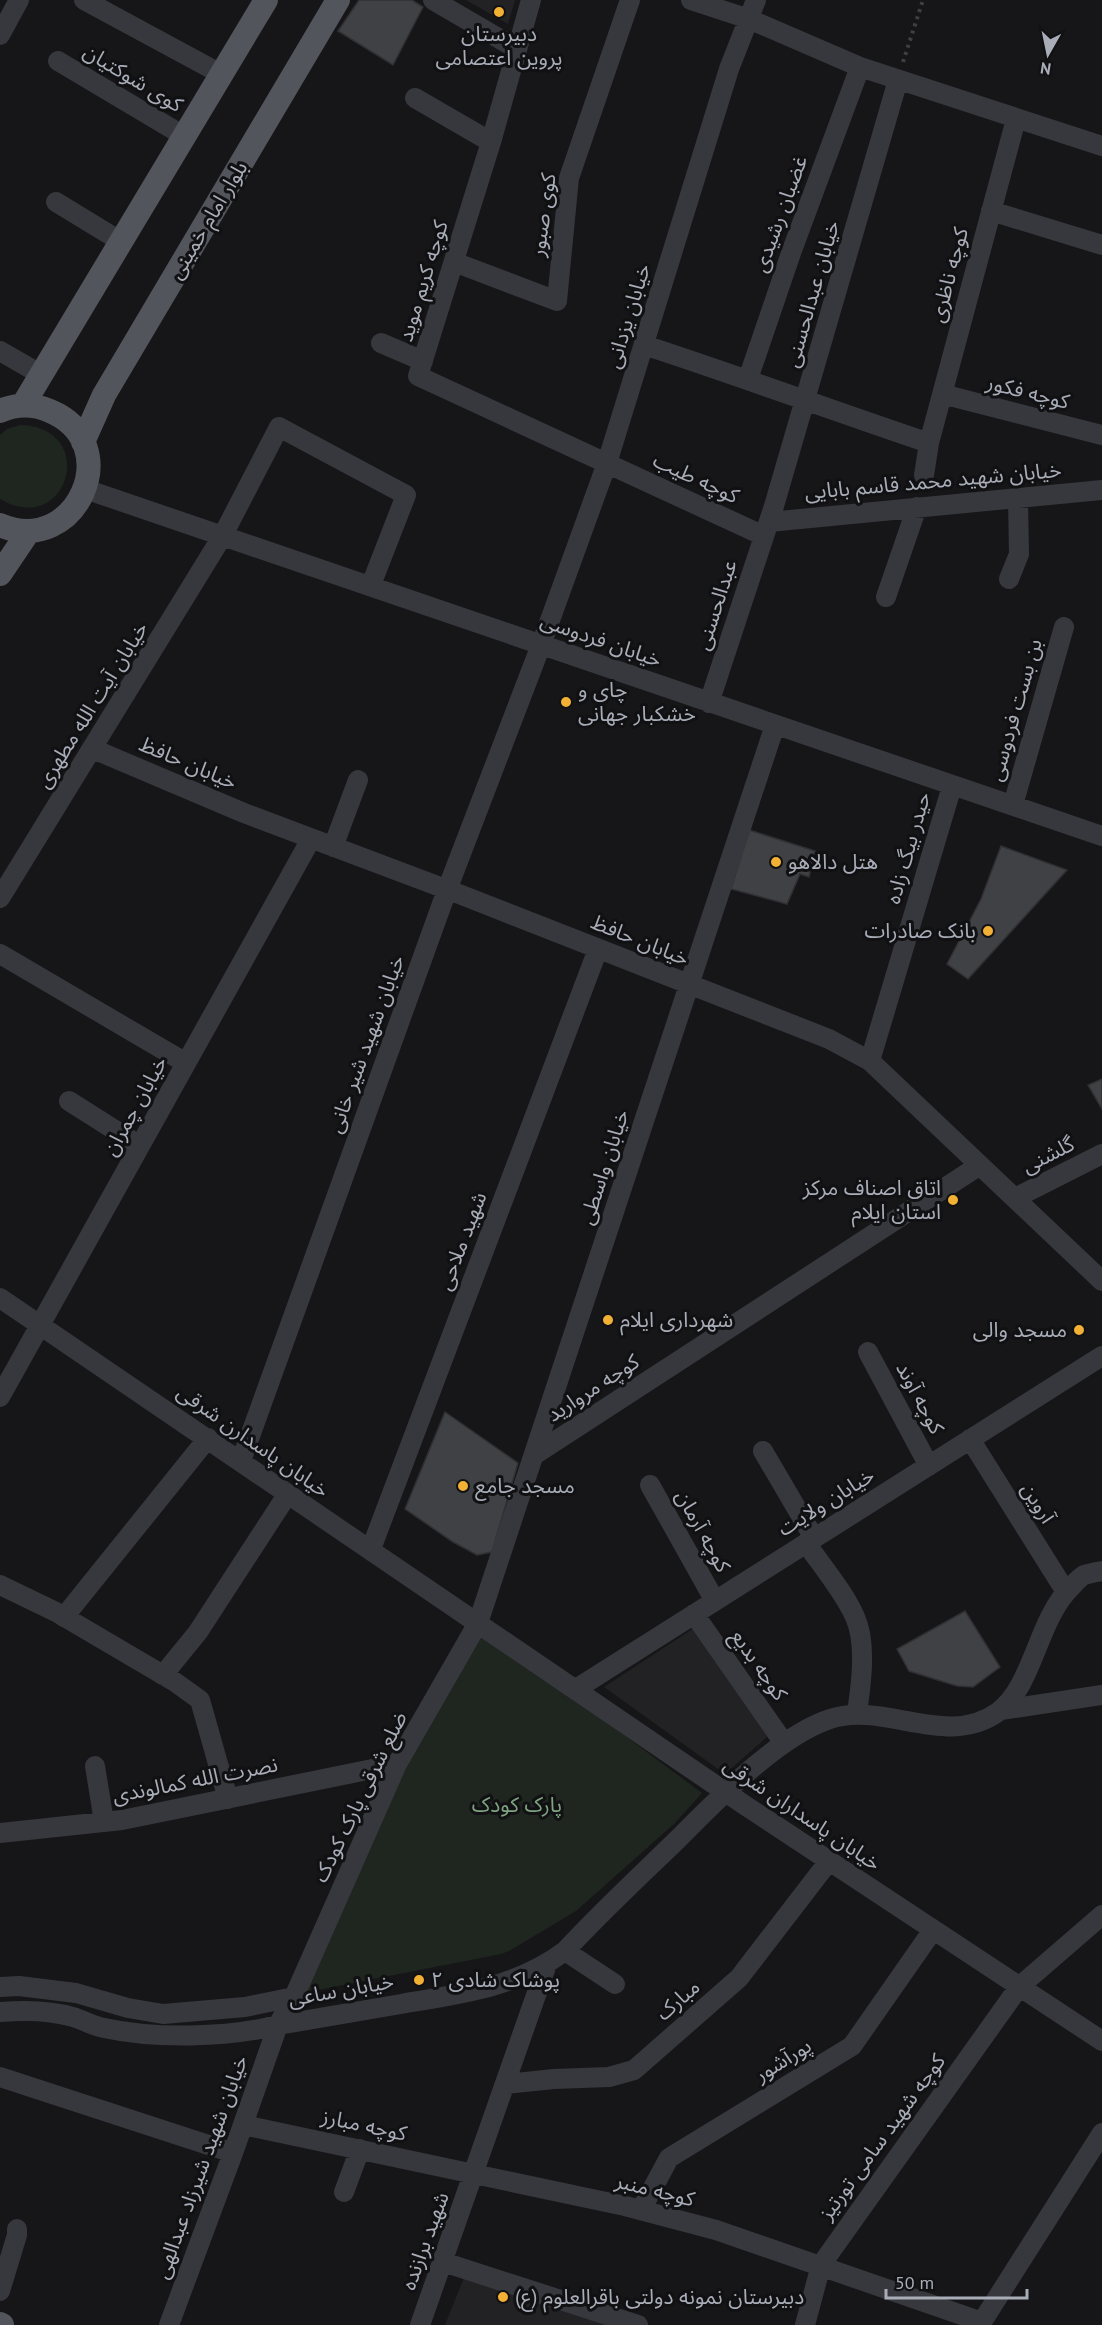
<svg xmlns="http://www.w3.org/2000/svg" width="1102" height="2325" font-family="'PT Sans','Noto Sans Arabic',sans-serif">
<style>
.built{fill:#222225}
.green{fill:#1e261f}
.building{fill:#404145;stroke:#303034;stroke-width:1.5}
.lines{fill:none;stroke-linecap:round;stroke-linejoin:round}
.path{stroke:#3d3f44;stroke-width:4;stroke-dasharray:3 4.5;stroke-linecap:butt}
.minor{stroke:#37383d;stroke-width:20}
.major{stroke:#53555c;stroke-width:24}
.poi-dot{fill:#f2b134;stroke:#111113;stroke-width:2}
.labels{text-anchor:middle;stroke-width:6;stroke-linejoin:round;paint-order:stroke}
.poi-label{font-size:21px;fill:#a8adb8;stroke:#111113;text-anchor:start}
.street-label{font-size:21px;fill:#a8adb8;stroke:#111113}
.park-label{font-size:21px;fill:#7fa381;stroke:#111113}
</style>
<rect width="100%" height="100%" fill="#161618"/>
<path class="built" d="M466,0h49l-7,24z
M694,1628l75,107 -44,39 -121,-87z
M467,2270l164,55h-186z"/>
<path class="green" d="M20,425c80,2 48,114 -20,74v-64l7,-6z
M480,1628l222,165 -28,31 -98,87 -67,40 -8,3 -199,39 99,-228z"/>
<path class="building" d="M359,0h53l11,7 -30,58 -55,-34z
M749,830l66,21 -6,26 -9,-3 -13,30 -56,-15z
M1001,846l66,24 -99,109 -21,-15 34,-65z
M1102,1079v30l-14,-24z
M445,1412l73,51 -26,89 -15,3 -24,-13 -48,-33z
M965,1611l35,56 -27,20 -16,-1 -48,-15 -12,-22z"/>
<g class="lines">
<path class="path" d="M903,62l20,-62"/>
<path class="minor" d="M84,0l137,74
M433,0l84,49
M531,0l-40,142 -73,234 346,160
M691,0l58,19 111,48 242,79
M0,35l19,-35
M58,61l126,75
M415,98l76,44
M56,202l64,39
M991,211l111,34
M454,262l103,39 12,-123 61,-178
M381,343l42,18
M644,345c95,31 190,66 285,98
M0,351l40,23
M748,379l43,-126 69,-186
M942,394l160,41
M924,475l5,-32 87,-324
M85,489l1017,347
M769,522l333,-32
M1009,579l10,-25 -1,-56
M886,597l31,-90
M709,703l65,-197 124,-426
M93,749l151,64 215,81 370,145 41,22 232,220
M1013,805l51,-178
M333,847l25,-67
M0,898l223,-363 56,-108 127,68 -35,90
M0,954l186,109
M870,1061l82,-275
M69,1101l71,45
M1015,1198l87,-44
M0,1298l746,508 356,235
M868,1352l61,114
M0,1397l311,-558
M970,1439l96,153
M763,1451l51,87
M534,1455l446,-290
M241,1461l206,-571 94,-245 66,-182 122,-394 27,-69
M650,1485l65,116
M806,1543c16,23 38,49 49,74 12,26 6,68 2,96
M371,1549l227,-600
M0,1585l56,27 119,70 25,18 28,99
M694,1614l90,129
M64,1617l144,-179
M163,1675l35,-43 89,-137
M576,1689l526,-333
M1001,1710l101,-15
M95,1766l9,56
M0,1833l122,-13 275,-56
M565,1951l50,33
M0,1987l19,-1 57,7 52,15 35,6 82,-7 49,-10
M0,2012c24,-2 50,-2 73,5 10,3 20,9 31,11 51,11 123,10 174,-3 41,-7 82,-14 123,-21 59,-10 114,-16 164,-53 36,-39 75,-75 113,-112 39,-39 100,-103 152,-120 54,-18 117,30 168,-7 36,-27 39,-92 73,-125 4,-4 8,-9 13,-12 6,-2 12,-3 18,-4
M0,2077l233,76
M506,2084l48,-5 55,-2 25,-7 105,-92 90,-117
M243,2125l382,81 91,24 266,92
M344,2192l16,-43
M641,2210l28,-52 183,-112 81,-116
M443,2262l195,63
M0,2291l17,-56v-6
M169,2325l64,-172 45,-128 16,-28 103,-233 81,-141 297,-898
M420,2325l127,-361
M805,2325l16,-60 198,-278 83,-72
M980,2325l122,-192"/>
<path class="major" d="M23,405l243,-405
M0,411c16,-7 34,-7 50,0 77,32 27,147 -50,114
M83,442l21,-47 234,-395
M0,574l29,-43
M0,2324l2,1"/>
</g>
<g class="poi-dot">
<circle cx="499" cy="12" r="6"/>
<circle cx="566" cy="702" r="6"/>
<circle cx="776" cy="862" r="6"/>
<circle cx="988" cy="931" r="6"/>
<circle cx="953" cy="1200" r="6"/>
<circle cx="608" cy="1320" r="6"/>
<circle cx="1079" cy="1330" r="6"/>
<circle cx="463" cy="1486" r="6"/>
<circle cx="419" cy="1980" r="6"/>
<circle cx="503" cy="2297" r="6"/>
</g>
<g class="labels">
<g class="poi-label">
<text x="499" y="41" text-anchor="middle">دبیرستان<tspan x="499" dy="24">پروین اعتصامی</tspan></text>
<text x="578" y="697">چای و<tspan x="578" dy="24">خشکبار جهانی</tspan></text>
<text x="788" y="869">هتل دالاهو</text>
<text x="976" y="938" text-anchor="end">بانک صادرات</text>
<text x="941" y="1195" text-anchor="end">اتاق اصناف مرکز<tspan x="941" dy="24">استان ایلام</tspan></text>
<text x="620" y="1327">شهرداری ایلام</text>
<text x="1067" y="1337" text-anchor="end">مسجد والی</text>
<text x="475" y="1493">مسجد جامع</text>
<text x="431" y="1987">پوشاک شادی ۲</text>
<text x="515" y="2304">دبیرستان نمونه دولتی باقرالعلوم (ع)</text>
</g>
<g class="street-label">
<text transform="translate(133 78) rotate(31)" y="7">کوی شوکتیان</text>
<text transform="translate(780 214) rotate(-70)" y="7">غضبان رشیدی</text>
<text transform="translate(543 215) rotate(-82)" y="7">کوی صبور</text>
<text transform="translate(208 220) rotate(-59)" y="7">بلوار امام خمینی</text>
<text transform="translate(949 275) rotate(-75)" y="7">کوچه ناظری</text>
<text transform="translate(423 281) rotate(-73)" y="7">کوچه کریم موید</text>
<text transform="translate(812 294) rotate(-74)" y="7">خیابان عبدالحسنی</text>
<text transform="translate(628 316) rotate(-73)" y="7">خیابان یزدانی</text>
<text transform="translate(1028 392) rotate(14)" y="7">کوچه فکور</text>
<text transform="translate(696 478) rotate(25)" y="7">کوچه طیب</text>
<text transform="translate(933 481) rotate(-5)" y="7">خیابان شهید محمد قاسم بابایی</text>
<text transform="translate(716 605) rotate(-72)" y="7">عبدالحسنی</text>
<text transform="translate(601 640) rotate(19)" y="7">خیابان فردوسی</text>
<text transform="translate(92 705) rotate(-58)" y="7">خیابان آیت الله مطهری</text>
<text transform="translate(1015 710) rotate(-74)" y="7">بن بست فردوسی</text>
<text transform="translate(188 763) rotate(23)" y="7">خیابان حافظ</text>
<text transform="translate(908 848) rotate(-74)" y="7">حیدر بیگ زاده</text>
<text transform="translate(640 940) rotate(22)" y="7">خیابان حافظ</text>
<text transform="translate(366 1044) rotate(-70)" y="7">خیابان شهید شیر خانی</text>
<text transform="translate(135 1106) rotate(-61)" y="7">خیابان چمران</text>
<text transform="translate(1048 1155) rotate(-27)" y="7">گلشنی</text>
<text transform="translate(604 1167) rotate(-72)" y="7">خیابان واسطی</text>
<text transform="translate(462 1241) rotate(-69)" y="7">شهید ملاحی</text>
<text transform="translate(593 1388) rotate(-33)" y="7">کوچه مروارید</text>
<text transform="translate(920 1398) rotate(62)" y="7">کوچه آوند</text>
<text transform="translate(253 1441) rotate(35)" y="7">خیابان پاسدارن شرقی</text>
<text transform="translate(826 1502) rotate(-32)" y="7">خیابان ولایت</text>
<text transform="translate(1038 1503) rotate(58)" y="7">آروین</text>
<text transform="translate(703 1531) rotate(61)" y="7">کوچه آرمان</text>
<text transform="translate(759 1665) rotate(55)" y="7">کوچه بدیع</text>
<text transform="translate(195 1780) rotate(-11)" y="7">نصرت الله کمالوندی</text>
<text transform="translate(360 1797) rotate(-64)" y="7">ضلع شرقی پارک کودک</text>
<text transform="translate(802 1814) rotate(34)" y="7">خیابان پاسداران شرقی</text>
<text transform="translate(341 1990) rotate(-10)" y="7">خیابان ساعی</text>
<text transform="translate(678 2000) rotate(-41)" y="7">مبارک</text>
<text transform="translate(783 2060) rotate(-32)" y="7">پورآشور</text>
<text transform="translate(364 2125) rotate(12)" y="7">کوچه مبارز</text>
<text transform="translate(882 2137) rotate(-54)" y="7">کوچه شهید سامی تورتیز</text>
<text transform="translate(201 2167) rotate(-70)" y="7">خیابان شهید شیرزاد عبدالهی</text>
<text transform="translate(655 2190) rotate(14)" y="7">کوچه منبر</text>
<text transform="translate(425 2241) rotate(-70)" y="7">شهید برازنده</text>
</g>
<g class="park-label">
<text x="517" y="1812">پارک کودک</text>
</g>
</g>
<g transform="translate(1048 54) rotate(189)" stroke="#111113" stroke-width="4.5" paint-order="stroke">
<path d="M0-4.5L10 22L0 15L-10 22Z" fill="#a8adb8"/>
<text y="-9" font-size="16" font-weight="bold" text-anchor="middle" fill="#a8adb8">N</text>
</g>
<path d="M886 2289v9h141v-9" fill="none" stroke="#a8adb8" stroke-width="3"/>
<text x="895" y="2289" font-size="18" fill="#a8adb8" stroke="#111113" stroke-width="4.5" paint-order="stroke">50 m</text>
</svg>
